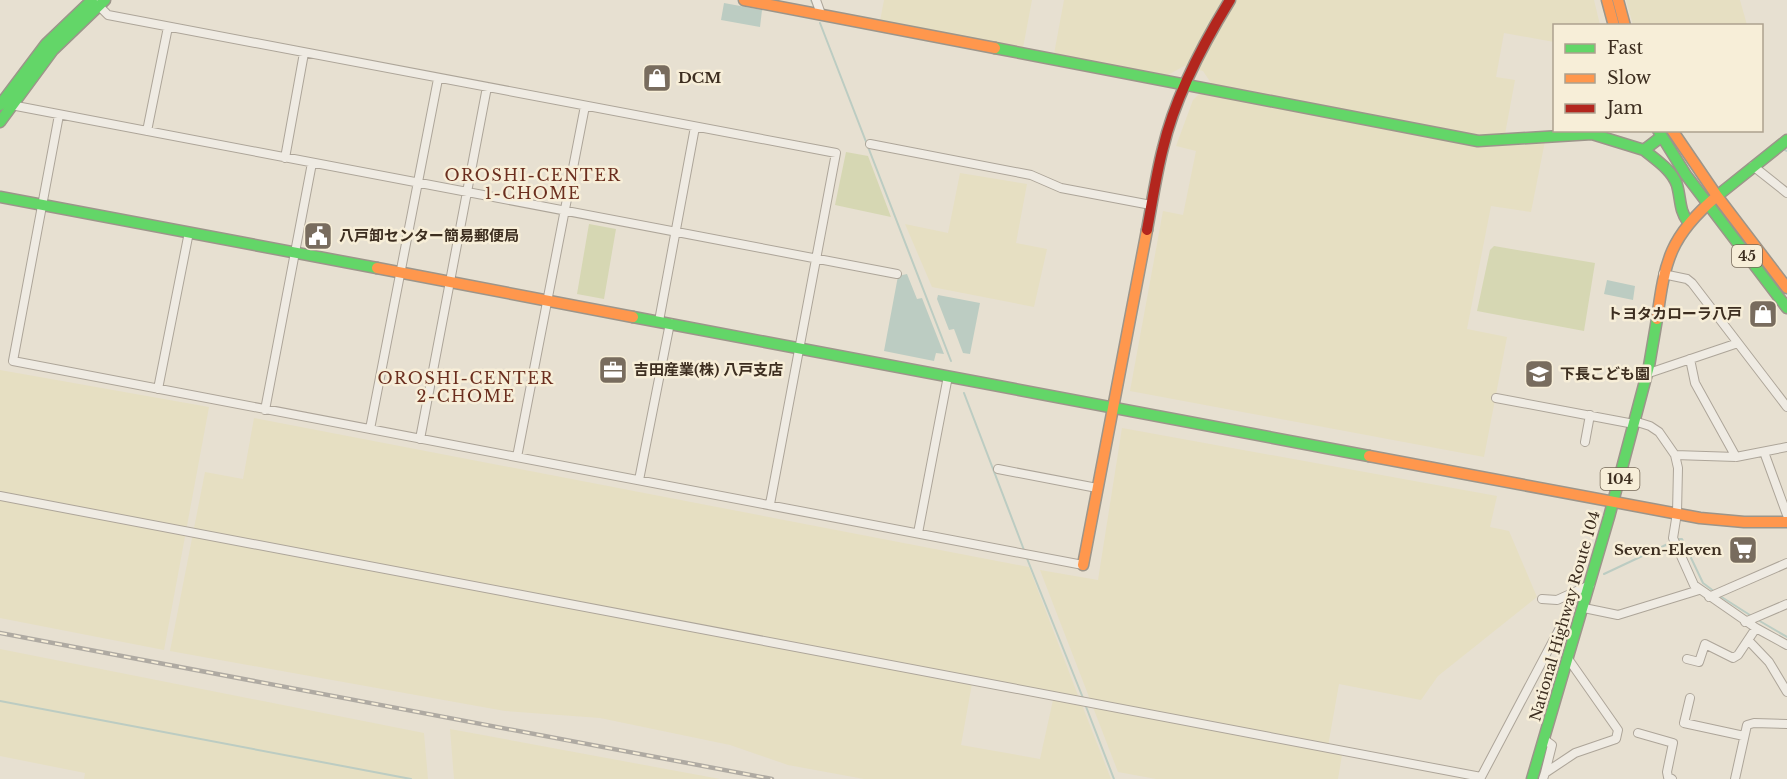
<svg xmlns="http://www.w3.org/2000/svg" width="1787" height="779" font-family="'Libre Baskerville','Noto Sans JP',serif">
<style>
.farmland{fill:#e6dfc2}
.green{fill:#d6d7b3}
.water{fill:#bcccc2}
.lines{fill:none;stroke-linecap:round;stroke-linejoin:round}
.stream{stroke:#bcccc2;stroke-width:2}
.street-casing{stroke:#ada599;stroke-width:10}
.fast-casing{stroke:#9c958a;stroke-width:13}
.slow-casing{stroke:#9c958a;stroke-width:13}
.jam-casing{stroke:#9c958a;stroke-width:13}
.street{stroke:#efebe3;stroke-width:8}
.fast{stroke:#63d668;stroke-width:10}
.slow{stroke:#ff974d;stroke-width:10}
.jam{stroke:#b3261e;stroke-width:10}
.rail-casing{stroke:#afaaa2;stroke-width:4.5}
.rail{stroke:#f7eed8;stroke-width:2;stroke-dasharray:7;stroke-linecap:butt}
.labels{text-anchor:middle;stroke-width:5;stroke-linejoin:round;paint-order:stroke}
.shield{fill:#f7eed8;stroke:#756857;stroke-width:1.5}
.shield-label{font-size:14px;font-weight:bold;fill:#3d2e20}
.poi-label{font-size:15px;font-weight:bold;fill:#3d2e20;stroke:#f7eed8;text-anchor:start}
.street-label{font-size:15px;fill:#3d2e20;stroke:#f7eed8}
.neighbourhood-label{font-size:16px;letter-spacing:1.5px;fill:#6b2e1e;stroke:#f7eed8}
</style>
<rect width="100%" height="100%" fill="#e7e0d1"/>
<path class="farmland" d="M884,0h148l-9,48 -143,-27z
M1064,0h530l6,25 -46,1v16l-50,-9 -8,44 19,3 -12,65 42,-4 -14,71 -40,-6 -24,123 40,8 -23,120 -354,-66 33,-180 20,4 13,-64 -20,-5 17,-46 8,-8 8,1 2,-10 -8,-12 -19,-5 -16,9 -114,-21z
M1626,0h114l7,25h-114z
M960,173l67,11 -11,59 31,6 -13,58 -102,-20 -27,-63 43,9z
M0,370l209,37 -45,243 -164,-32z
M254,418l775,149 50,131 -106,-20 -12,67 79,14 13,-59 29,5 29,74h-247l-76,-14 -58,-20 -130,-27 -95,-7 -335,-60 35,-179 38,7z
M1122,428l375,68 -7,31 19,4 28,66 -99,79 -17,24 -82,-16 -12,68 15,3 -4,24h-182l-38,-7 -78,-202 58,10z
M0,649l424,84 4,46h-344l1,-6 -85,-17z
M450,729l270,50h-266z"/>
<path class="green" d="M846,152l22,4 23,61 -56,-12z
M589,224l27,5 -12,70 -27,-5z
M1494,246l101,17 -11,68 -107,-20 13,-61z"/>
<path class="water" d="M724,3l38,7 -2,17 -39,-7z
M907,274l10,25 5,-1 22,56 -8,-1 -2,8 -50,-10 14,-75z
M1607,280l28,6 -2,14 -29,-6z
M938,295l42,8 -10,51 -7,-1 -9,-24 -5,1 -12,-31z"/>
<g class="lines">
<path class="stream" d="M811,0l3,6
M820,23l131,338
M1785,150l2,1
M964,393l60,157
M1677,539h5l21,44 12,9
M1026,556l57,142
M1604,574l68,-32
M1720,596l33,21
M1758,620l29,17
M0,701l411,78
M1085,704l29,75"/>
<g class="street-casing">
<path id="street" d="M816,0l5,14
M97,4l11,11 728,138 -66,351
M11,105l886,169
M59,115l-46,246 1070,204
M147,131l21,-104
M870,144l161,31 30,13 90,17
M285,158l19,-105
M1753,166l34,27
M1663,274l24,5 5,4 95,124
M659,321l36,-194
M1690,359l5,24 41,74
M1646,374l92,-31
M158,389l31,-157
M1496,398l138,26
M265,410l47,-247
M1634,421l16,5 9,6 16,23 3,13 -1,45 -4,25 21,47 62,43 31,17
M370,429l68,-350
M420,439l67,-352
M1585,442l5,-27
M1764,452l23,63
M1675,455l61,2 51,-10
M517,457l68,-351
M998,469l99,19
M639,480l31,-157
M0,496l1481,281
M918,533l30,-157
M1709,597l78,-34
M1542,599l15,1 33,-15
M1584,608l34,7 81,-25
M1745,622l42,-18
M1748,640l21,22 18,30
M1687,659l12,3 6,-18 28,14 5,-3 18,-27
M1690,698l-6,25 60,13
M1638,733l35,10 -6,29 1,5 4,2
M1545,740l7,5 -7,28
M1480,779l82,-155 12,-28 -1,-2
M1543,779l2,-6 30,-20 41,-14 2,-9 -49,-70
M1735,779l12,-54 7,-2 33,1"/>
</g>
<g class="fast-casing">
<path id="fast" d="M995,48l483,93 114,-7 52,16 17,-13
M0,105l46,-61 46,-44
M0,122l53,-72 52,-50
M1658,130l28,45 101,133
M1644,150c12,10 28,20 33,35 4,14 2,25 11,37
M1717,196l70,-56
M0,197l377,71
M633,317l736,139
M1532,779l77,-262 40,-151 8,-47"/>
</g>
<g class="slow-casing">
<path id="slow" d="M744,0l251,48
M1607,0l7,26
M1618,0l7,26
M1672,130l45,66 70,92
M377,268l256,49
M1657,319c8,-59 13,-83 60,-123
M1369,456l331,62 44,4h43
M1083,565l64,-335"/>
</g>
<g class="jam-casing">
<path id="jam" d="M1147,230c5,-27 9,-55 16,-82 12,-51 40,-104 67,-148"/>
</g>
<use href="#street" class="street"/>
<use href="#fast" class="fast"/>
<use href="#slow" class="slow"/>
<use href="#jam" class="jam"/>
<g class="rail-casing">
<path id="rail" d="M0,633l772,146"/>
</g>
<use href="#rail" class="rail"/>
</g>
<defs>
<g id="shop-square" transform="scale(1.5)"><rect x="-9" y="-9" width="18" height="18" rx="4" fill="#786c5e" stroke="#f7eed8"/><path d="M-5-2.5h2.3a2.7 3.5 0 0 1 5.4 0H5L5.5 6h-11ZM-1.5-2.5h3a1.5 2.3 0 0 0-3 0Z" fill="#fff"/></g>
<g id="civic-square" transform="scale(1.5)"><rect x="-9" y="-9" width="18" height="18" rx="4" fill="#786c5e" stroke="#f7eed8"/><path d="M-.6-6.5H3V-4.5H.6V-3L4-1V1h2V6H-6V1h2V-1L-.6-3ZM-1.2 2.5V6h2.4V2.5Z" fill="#fff"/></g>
<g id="office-square" transform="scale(1.5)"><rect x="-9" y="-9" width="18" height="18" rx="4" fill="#786c5e" stroke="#f7eed8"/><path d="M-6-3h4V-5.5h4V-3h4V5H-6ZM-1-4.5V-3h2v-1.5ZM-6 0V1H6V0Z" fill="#fff"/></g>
<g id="school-square" transform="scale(1.5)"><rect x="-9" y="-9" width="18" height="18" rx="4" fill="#786c5e" stroke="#f7eed8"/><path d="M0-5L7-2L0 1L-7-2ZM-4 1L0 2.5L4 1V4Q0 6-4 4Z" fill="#fff"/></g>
<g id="supermarket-square" transform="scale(1.5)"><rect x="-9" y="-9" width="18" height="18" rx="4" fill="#786c5e" stroke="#f7eed8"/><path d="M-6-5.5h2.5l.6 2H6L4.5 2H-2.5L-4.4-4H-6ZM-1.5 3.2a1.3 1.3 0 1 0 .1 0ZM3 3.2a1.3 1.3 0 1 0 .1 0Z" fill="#fff"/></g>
</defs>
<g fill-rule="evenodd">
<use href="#shop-square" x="657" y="78"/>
<use href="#civic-square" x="318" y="236"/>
<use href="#shop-square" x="1763" y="314"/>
<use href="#office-square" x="613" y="370"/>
<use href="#school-square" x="1539" y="374"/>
<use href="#supermarket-square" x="1743" y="550"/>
</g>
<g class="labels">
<g class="shield">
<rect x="1732" y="245" width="30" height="22" rx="4.5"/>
<rect x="1600.5" y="468" width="39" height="22" rx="4.5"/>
</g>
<g class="shield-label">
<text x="1747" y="261">45</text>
<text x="1620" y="484">104</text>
</g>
<g class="poi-label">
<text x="678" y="83">DCM</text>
<text x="339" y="241">八戸卸センター簡易郵便局</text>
<text x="1742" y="319" text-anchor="end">トヨタカローラ八戸</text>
<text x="634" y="375">吉田産業(株) 八戸支店</text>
<text x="1560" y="379">下長こども園</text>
<text x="1722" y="555" text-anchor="end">Seven-Eleven</text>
</g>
<g class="street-label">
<text transform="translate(1565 616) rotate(-74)" y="5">National Highway Route 104</text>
</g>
<g class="neighbourhood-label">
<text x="533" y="181">OROSHI-CENTER<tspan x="533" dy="18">1-CHOME</tspan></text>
<text x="466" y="384">OROSHI-CENTER<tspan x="466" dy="18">2-CHOME</tspan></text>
</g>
</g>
<rect x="1553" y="24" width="210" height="108" fill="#f7eed8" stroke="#ada18e" stroke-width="1.5"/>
<rect x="1565" y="44" width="30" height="9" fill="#63d668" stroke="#ada18e" stroke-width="1.5"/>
<text x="1607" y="54" font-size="18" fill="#3d2e20">Fast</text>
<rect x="1565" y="74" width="30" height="9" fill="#ff974d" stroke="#ada18e" stroke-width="1.5"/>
<text x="1607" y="84" font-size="18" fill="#3d2e20">Slow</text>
<rect x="1565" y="104" width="30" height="9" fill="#b3261e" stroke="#ada18e" stroke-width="1.5"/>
<text x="1607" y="114" font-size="18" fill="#3d2e20">Jam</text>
</svg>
